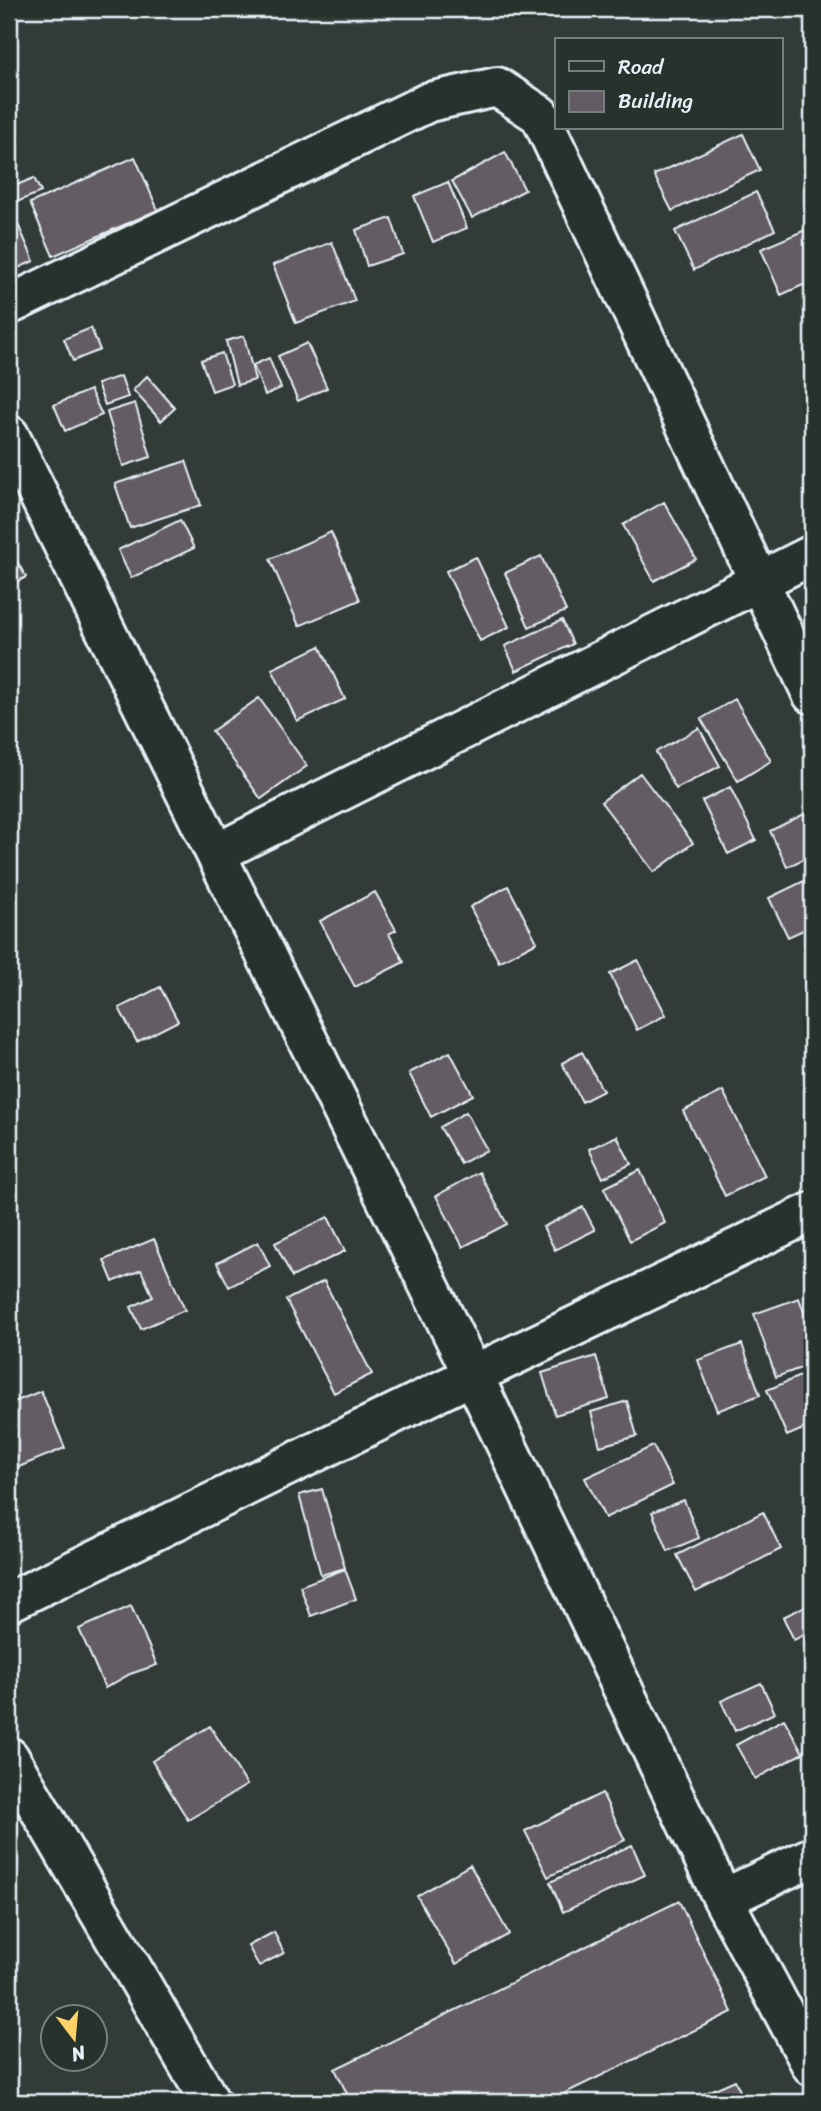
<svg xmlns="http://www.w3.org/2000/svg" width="821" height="2111" font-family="Sriracha,sans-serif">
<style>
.building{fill:#635b63;stroke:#e8f1f8;stroke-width:2}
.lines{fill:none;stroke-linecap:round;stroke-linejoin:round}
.minor-casing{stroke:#e8f1f8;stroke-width:44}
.trunk-casing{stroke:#e8f1f8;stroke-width:44}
.minor{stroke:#26332d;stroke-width:38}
.trunk{stroke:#26332d;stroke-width:38}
</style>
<rect width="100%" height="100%" fill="#323b38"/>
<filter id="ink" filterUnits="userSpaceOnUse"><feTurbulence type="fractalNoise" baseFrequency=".0143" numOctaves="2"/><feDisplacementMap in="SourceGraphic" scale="14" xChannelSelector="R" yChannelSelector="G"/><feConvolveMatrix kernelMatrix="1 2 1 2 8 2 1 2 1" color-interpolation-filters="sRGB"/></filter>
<g filter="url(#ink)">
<path class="building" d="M743,134l17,36 -88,41 -18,-36z
M505,152l20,38 -53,28 -20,-37z
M135,157l23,53 -105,46 -23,-53z
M34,178l7,14 -29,12 -3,-8v-8z
M448,182l19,46 -34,14 -19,-46z
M756,192l19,38 -81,40 -19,-39z
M9,204l25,57 -25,11z
M391,218l12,36 -36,12 -11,-36z
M812,227v54l-31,14 -20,-46z
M332,242l23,59 -59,22 -23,-58z
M91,328l9,22 -27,11 -9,-22z
M244,336l11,44 -18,5 -11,-44z
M307,343l20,45 -29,13 -20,-45z
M222,353l10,31 -20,7 -11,-31z
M269,358l12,30 -16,7 -12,-30z
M121,376l7,21 -23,8 -8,-21z
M147,376l28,32 -14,13 -28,-31z
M90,390l12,25 -37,16 -11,-26z
M135,403l16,54 -28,9 -16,-54z
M186,461l15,44 -71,23 -15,-44z
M664,502l32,57 -42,22 -31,-56z
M180,520l14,28 -63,30 -13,-28z
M331,532l29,68 -61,26 -29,-67z
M9,547l17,30 -17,9z
M541,556l25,55 -37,16 -24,-54z
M476,557l33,70 -29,14 -34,-70z
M562,620l11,24 -57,27 -11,-25z
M320,646l25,53 -48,22 -25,-52z
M259,698l48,68 -46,33 -49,-68z
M735,699l36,62 -33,20 -37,-62z
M699,728l21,38 -44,23 -20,-37z
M640,773l53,70 -39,29 -53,-70z
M730,787l26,53 -28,14 -26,-53z
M808,812l4,9v34l-25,12 -17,-36z
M812,877v49l-24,11 -19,-39z
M508,886l29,56 -38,20 -29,-55z
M375,892l21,38 -7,4 15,28 -49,25 -35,-66z
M638,960l28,55 -29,15 -27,-56z
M160,987l18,34 -41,21 -18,-34z
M450,1052l23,43 -42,22 -22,-44z
M582,1052l21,39 -21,11 -20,-39z
M723,1091l42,85 -40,20 -42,-85z
M466,1112l21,38 -26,14 -21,-37z
M617,1136l14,28 -28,14 -14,-29z
M640,1170l25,53 -35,18 -26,-53z
M479,1172l28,52 -44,23 -27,-51z
M583,1207l12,23 -40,20 -12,-23z
M328,1217l17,34 -53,26 -17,-34z
M154,1239l31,71 -44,19 -10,-22 22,-10 -12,-27 -28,12 -9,-22z
M258,1242l12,24 -41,21 -12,-24z
M324,1281l48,93 -38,19 -48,-93z
M799,1298l13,37v29l-36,13 -22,-63z
M742,1344l18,51 -43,16 -19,-51z
M596,1356l13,43 -54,16 -13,-42z
M812,1371v54l-25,11 -20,-46z
M41,1391l24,57 -56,23v-67z
M627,1401l10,35 -37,10 -9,-34z
M653,1446l20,39 -68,33 -20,-40z
M322,1489l23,79 -24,7 -22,-80z
M684,1500l15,38 -31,13 -16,-39z
M763,1512l18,37 -85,43 -19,-37z
M345,1569l11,30 -45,17 -11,-30z
M812,1603v28l-18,9 -11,-23z
M131,1606l26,59 -27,9 -25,14 -26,-59z
M761,1683l14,30 -40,18 -14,-30z
M784,1719l19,34 -48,26 -19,-34z
M210,1726l37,59 -59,35 -36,-59z
M602,1793l23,47 -77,37 -23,-46z
M632,1845l13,30 -82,37 -13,-30z
M470,1865l39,69 -53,30 -39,-68z
M679,1901l53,111 -185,90h-196l-16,-33z
M274,1932l10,21 -25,13 -11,-20z
M735,2080l10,22h-60z"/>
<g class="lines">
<g class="minor-casing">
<path id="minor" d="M9,305l420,-203 68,-15 43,28 272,579
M9,435l464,940 250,524 89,167
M217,853l595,-298
M9,1602l464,-227 339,-163
M723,1899l89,-42"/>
</g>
<g class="trunk-casing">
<path id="trunk" d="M9,1757l201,345"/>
</g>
<use href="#minor" class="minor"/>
<use href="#trunk" class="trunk"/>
</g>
</g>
<rect width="821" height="2111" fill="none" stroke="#26332d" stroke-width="35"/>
<rect x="18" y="18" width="786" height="2076" fill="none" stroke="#e8f1f8" stroke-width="2.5" filter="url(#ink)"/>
<rect x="555" y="38" width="228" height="91" fill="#26332d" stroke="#747f7e" stroke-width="2"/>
<rect x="569" y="61" width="35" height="10" fill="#26332d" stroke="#747f7e" stroke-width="2"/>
<text x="618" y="74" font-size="21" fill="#e8f1f8">Road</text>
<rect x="569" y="91" width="35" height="21" fill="#635b63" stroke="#747f7e" stroke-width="2"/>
<text x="618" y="108" font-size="21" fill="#e8f1f8">Building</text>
<g transform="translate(74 2038) rotate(164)"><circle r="33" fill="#26332d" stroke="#747f7e" stroke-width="2"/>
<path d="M0-5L12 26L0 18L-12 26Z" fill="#ffd166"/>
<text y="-10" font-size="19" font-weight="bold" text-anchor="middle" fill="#e8f1f8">N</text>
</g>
</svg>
